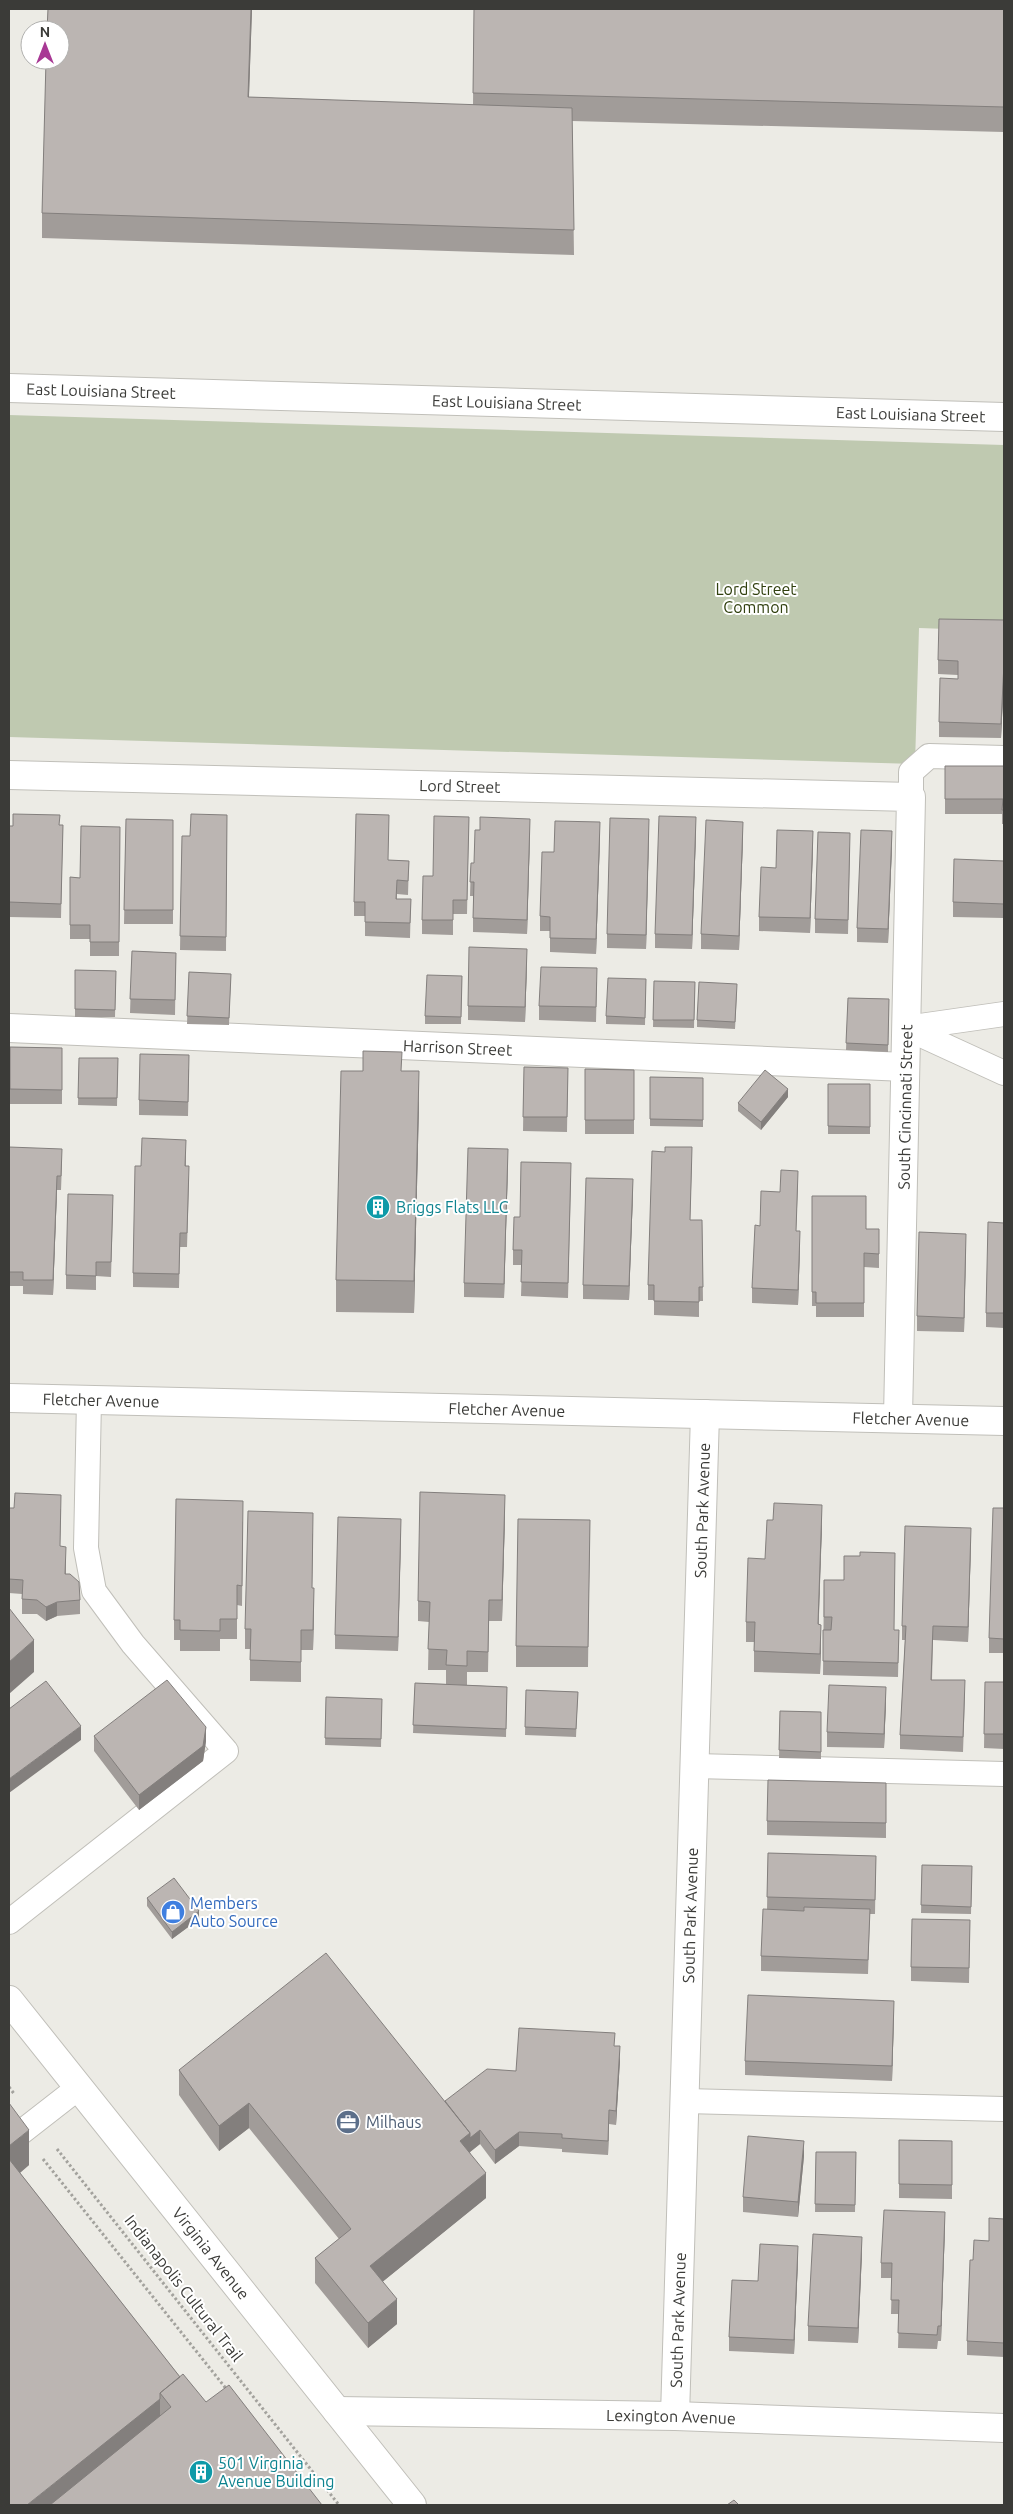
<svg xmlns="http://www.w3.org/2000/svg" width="1013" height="2514" font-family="Ubuntu,sans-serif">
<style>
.green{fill:#bfc9b0}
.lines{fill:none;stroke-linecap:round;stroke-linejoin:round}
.lane-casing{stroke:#c0bfb9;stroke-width:26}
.street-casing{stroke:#c0bfb9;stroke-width:30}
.secondary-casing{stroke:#c0bfb9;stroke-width:30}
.path{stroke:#a3a29d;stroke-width:3;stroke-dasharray:2.5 2.5;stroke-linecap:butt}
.lane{stroke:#fff;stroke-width:24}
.street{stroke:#fff;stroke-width:28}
.secondary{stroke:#fff;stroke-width:28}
.wall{fill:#a19c99}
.shaded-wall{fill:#837f7d}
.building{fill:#bbb5b2;stroke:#837f7d}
.labels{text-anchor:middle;stroke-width:4;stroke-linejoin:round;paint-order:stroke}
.street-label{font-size:16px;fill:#3b3b38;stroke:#fff}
.park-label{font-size:16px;fill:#31400f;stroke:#fff}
.culture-label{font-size:16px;fill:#0d838f;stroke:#fff;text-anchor:start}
.shop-label{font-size:16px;fill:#366cbe;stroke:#fff;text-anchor:start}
.service-label{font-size:16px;fill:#4e5e75;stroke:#fff;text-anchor:start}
</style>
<rect width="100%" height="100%" fill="#ecebe5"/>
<path class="green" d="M9,415l995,30v186l-85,-3 -4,136 -906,-27z"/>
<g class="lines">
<g class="lane-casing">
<path id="lane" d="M911,797v-25l18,-16 75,2
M906,1028l98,45
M906,1028l98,-14
M695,1766l309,8
M9,1922l217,-171 -93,-107 -39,-53 -8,-43 3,-148
M685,2101l319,8
M10,2141l68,-53"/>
</g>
<g class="street-casing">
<g id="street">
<path id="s1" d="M9,388l995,29"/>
<path id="s2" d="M9,775l902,22 -13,620"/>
<path id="s3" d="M9,1028l896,39"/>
<path id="s4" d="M337,2411l338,5 329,12"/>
<path id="s5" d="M675,2416l30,-1002"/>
</g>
</g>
<g class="secondary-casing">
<g id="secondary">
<path id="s6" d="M9,1398l995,23"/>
<path id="s7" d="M9,2000l403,505"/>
</g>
</g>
<path class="path" d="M9,2087l6,8
M57,2149l282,356
M43,2159l185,232"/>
<use href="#lane" class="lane"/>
<use href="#street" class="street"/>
<use href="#secondary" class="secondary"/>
</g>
<path class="wall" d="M48,9h204l-3,88 224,8 1,-96h530v123l-432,-11 2,134 -532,-17v-25z
M1004,620v57l-3,61 -62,-1v-15l19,-43v-4l-20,-1v-14z
M1004,759v65h-2v-10h-57v-48h59z
M227,815l-1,136 -46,-1 2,-114h8z
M469,817l-2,97h-14v21l-31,-1v-14l11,-44z
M126,819l47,1v104h-49z
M63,825l-2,93 -52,-1v-91z
M120,827l-1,129h-29v-17h-20v-62l10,1z
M696,832l-4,117 -37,-1v-14z
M530,833l-3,101 -54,-2v-36h-3l1,-33h3z
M649,833l-3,116 -39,-1v-14z
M743,836l-4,114 -38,-1v-15z
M600,837l-4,117 -46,-2v-21h-10v-15l14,-64z
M813,845l-3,88 -51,-2v-14l17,-49z
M892,846l-4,97 -31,-1v-14z
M850,847l-2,87 -33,-1v-14z
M389,860l20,1 -1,34 -11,-1v5h14l-1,39 -45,-2v-20h-11v-14z
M1004,861v57l-51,-1v-15z
M132,951l44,2 -1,62 -45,-2z
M527,963l-2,59 -57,-2v-14z
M75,970l41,1 -1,46h-40z
M189,972l42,2 -2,51 -42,-1z
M462,976l-1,48h-36v-8z
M646,979l-1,46 -39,-1v-8z
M654,981l41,1 -1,46 -41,-1z
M597,982l-1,40 -57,-2v-14z
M737,992l-2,37 -38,-2v-7z
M848,998l41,1 -1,53 -42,-2z
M10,1047l52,1v56h-52z
M79,1058h39l-1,48 -39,-1z
M524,1067l44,1 -1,64 -44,-1z
M189,1069l-1,47 -49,-1v-15z
M585,1069l49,1v64h-49z
M402,1071l17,32 -5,210 -78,-1v-32z
M650,1077l53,1v49l-53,-1z
M828,1084h42v50h-42z
M788,1097l-27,33 -23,-19v-8z
M9,1147l53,17 -1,26h-4l-4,105 -30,-1v-8h-14z
M186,1154v12l3,15 -2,66h-7l-1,41 -46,-1v-14z
M692,1162l-2,58h12l1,81h-4v16l-45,-2v-15h-6v-15z
M508,1163l-4,135 -40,-1v-14z
M571,1178l-3,120 -47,-2 1,-31h-9v-15l7,-33z
M798,1186l-2,45 4,15 -2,59 -46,-2v-15l8,-62 20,-34z
M633,1193l-4,107 -46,-1v-14z
M812,1196l54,33h13v39l-15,-1v50h-48v-11h-4z
M113,1209l-2,68 -15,-1v14l-30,-1v-14z
M1004,1223v105l-18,-1v-14z
M966,1248l-2,84 -47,-1v-15z
M9,1508l52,1 -1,37 6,15v13l14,26v14l-23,2 -11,5 -9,-7h-15v-20l-13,-1z
M1004,1508v145h-15v-15z
M505,1515l-3,106h-13l-1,51h-21v13l40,2 -1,50 -93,-4 2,-50 31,1v-14h-18l1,-48 -11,-1v-20z
M590,1520l-2,147h-72v-21z
M243,1521l-1,85 -5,-1v34h-17v12h-40v-11h-6v-20z
M822,1525l-4,99 3,21 -1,29 -66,-2v-30h-8v-20l19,-63z
M313,1533l-1,55 2,21 -1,41h-12v32l-51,-1v-32h-5v-20z
M401,1533l-3,118 -63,-2v-14z
M971,1542l-3,100 -35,-2 -1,40 33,15 -2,57 -63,-3v-14l5,-95h-3v-14z
M824,1580l70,50h5l-1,47 -75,-2z
M985,1682h19v67l-20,-1z
M526,1690l52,2 -2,45 -51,-2z
M326,1697l56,2 -1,48 -56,-2z
M886,1702l-2,46 -57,-1v-15z
M780,1711l41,1v47l-42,-1z
M94,1736l112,5 -3,20 -64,49 -45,-59z
M886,1783v55l-119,-3v-14z
M768,1853l108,3 -1,58h-5l-2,60 -107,-3v-15l6,-46z
M922,1865l50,1 -1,48 -50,-1z
M147,1898l52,21 -27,20 -25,-33z
M970,1920l-1,63 -58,-2v-14z
M894,2015l-2,66 -147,-6v-14z
M615,2046l5,14 -4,65 -7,-1 -1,31 -46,-3v-3l-43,-3 -24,18 -15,-20 -10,8 16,46 -104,84 15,42 -29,24 -53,-65v-25l24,-19 -90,-111 -30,23 -40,-56v-25l266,31 71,-30z
M9,2103l20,62 -9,8 160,204 26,25 -197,103z
M899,2140l53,1v58l-53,-1z
M816,2152h40l-1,60h-40z
M804,2156l-6,61 -55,-5v-15z
M1004,2219v138l-37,-2v-14l6,-81 16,-19z
M945,2226l-4,115h-3l-1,8 -39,-1 1,-34h-8l1,-36h-11v-15z
M862,2252l-4,91 -50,-2v-15z
M798,2260l-4,94 -65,-3v-14l29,-56z"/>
<path class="shaded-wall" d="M251,9h1l-4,113v-25z
M1004,663v14l-3,61v-14z
M696,817v15l-4,117v-14z
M530,819v14l-3,101v-14z
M649,819v14l-3,116v-14z
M600,822v15l-4,117v-15z
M743,822v14l-4,114v-14z
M813,831v14l-3,88v-15z
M892,831v15l-4,97v-14z
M527,949v14l-2,59v-15z
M419,1071v32l-5,210v-32z
M788,1089v8l-27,33v-8z
M508,1149v14l-4,135v-14z
M57,1176v14l-4,105v-15z
M633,1179v14l-4,107v-14z
M800,1231v15l-2,59v-15z
M966,1234v14l-2,84v-14z
M505,1495v20l-3,106v-21z
M822,1505v20l-4,119v-20z
M401,1519v14l-3,118v-14z
M971,1528v14l-3,100v-15z
M314,1588v21l-1,41v-20z
M57,1602v14l-11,5v-14z
M821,1625v20l-1,29v-20z
M34,1640v32l-25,22v-32z
M886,1687v15l-2,46v-14z
M81,1726v14l-72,53v-14z
M206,1727v14l-3,20 -64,49v-15z
M199,1911v8l-27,20v-7z
M894,2001v14l-2,66v-15z
M620,2046v14l-4,65v-14z
M249,2103v25l-30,23v-25z
M609,2110v14l-1,31v-14z
M29,2130v35l-20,17v-36z
M480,2130v14l-10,8v6l-10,-17 10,-8z
M519,2132v14l-24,18v-14z
M804,2141v15l-6,61v-15z
M486,2173v25l-116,94v-26z
M945,2212v14l-4,115v-15z
M862,2237v15l-4,91v-15z
M798,2246v14l-4,94v-14z
M397,2299v25l-29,24v-25z
M160,2399v25l-102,81h-31z"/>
<path class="building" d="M48,9h203l-3,88 324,11 2,122 -532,-17 4,-153h14v-30h-13z
M474,9h530v98l-531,-14z
M939,619l65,1v43l-3,61 -62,-2 1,-44 18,1v-18l-20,-1z
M1004,759v51h-2l1,-11h-58v-33h59z
M13,814l47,1 -1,10h4l-2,79 -52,-2v-76h4z
M191,814l36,1 -1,122 -46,-1 2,-100h8z
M356,814l33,1 -1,45 21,1 -1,20 -11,-1 -1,19h15l-1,24 -45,-1v-20h-11z
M434,816l35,1 -2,83h-14v20h-31l1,-44h10z
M659,816l37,1 -4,118 -37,-1z
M480,817l50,2 -3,101 -54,-2 1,-36h-4l1,-19h3l1,-33h5z
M610,818l39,1 -3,116 -39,-1z
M126,819l47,1v90h-49z
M706,820l37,2 -4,114 -38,-2z
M555,821l45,1 -4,117 -46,-1v-21l-10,-1 2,-64h12z
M81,826l39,1 -1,115h-29v-17h-20v-48l10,1z
M777,830l36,1 -3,87 -51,-1 2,-50 15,1z
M861,830l31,1 -4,98 -31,-1z
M818,832l32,1 -2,87 -33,-1z
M954,859l50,2v43l-51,-2z
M469,947l58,2 -2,58 -57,-1z
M132,951l44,2 -1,47 -45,-1z
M541,967l56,1 -1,39 -57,-1z
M75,970l41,1 -1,39 -40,-1z
M189,972l42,2 -2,44 -42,-2z
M427,975l35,1 -1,41 -36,-1z
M608,978l38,1 -1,39 -39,-2z
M654,981l41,1 -1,38h-41z
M699,982l38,2 -2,38 -38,-2z
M848,998l41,1 -1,46 -42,-2z
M10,1047l52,1v42l-52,-1z
M363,1051l39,1 -1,19h18l-5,210 -78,-1 5,-209h22z
M140,1054l49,1 -1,47 -49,-2z
M79,1058h39l-1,40h-39z
M524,1067l44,1 -1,49h-44z
M585,1069l49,1v50h-49z
M765,1070l23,19 -27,33 -23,-19z
M650,1077l53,1v42l-53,-1z
M828,1084h42v43l-42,-1z
M142,1138l44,2 -1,26h4l-2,67h-7l-1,41 -46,-1 2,-107h6z
M9,1147l53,2 -1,27h-4l-4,104h-30v-8h-14z
M665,1147h27l-2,73h12l1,67h-4v15l-45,-1v-16h-6l4,-134 13,1z
M468,1148l40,1 -4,135 -40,-1z
M521,1162l50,1 -3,120 -47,-1 1,-32h-9l1,-33h6z
M781,1170l17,1 -2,60h4l-2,59 -46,-2 3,-63 5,1 1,-35 19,1z
M586,1178l47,1 -4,107 -46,-1z
M68,1194l45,1 -2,67h-15v14l-30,-1z
M812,1196h54v33h13v25l-15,-1v50h-48v-11h-4z
M988,1222l16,1v90h-18z
M919,1232l47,2 -2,84 -47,-2z
M420,1492l85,3 -3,105h-13l-1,52 -21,-1v15l-21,-1 1,-15 -19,-1 2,-47 -12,-1z
M15,1493l46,2 -1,51 6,1 -1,27h5l9,8 1,18 -23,2 -11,5 -9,-7 -15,-1 1,-19 -14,-1v-71h5z
M176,1499l67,2 -1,85 -5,-1v34h-17v12l-40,-1v-10h-6z
M774,1503l48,2 -4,119 3,1 -1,29 -66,-3 1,-29h-9l2,-64 17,1 2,-39h6z
M993,1508h11v131l-15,-1z
M248,1511l65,2 -1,75h2l-1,42h-12v32l-51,-2 1,-31h-6z
M338,1517l63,2 -3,118 -63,-2z
M518,1519l72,1 -2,127 -72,-1z
M905,1526l66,2 -3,99 -35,-1 -2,54h34l-2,57 -63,-2 6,-109h-4z
M860,1552l35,1 -1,77h5l-1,33 -75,-2v-31h8l1,-13h-8v-37h20v-24h16z
M9,1608l25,32 -25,22z
M167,1680l39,47 -3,19 -64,49 -45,-59z
M46,1681l35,45 -72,53v-70z
M985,1682h19v52h-20z
M415,1683l92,4 -1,42 -93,-4z
M829,1685l57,2 -2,47 -57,-2z
M526,1690l52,2 -2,37 -51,-2z
M326,1697l56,2 -1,40 -56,-1z
M780,1711l41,1v40l-42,-2z
M768,1780l118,3v40l-119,-2z
M768,1853l108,3 -1,44 -108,-3z
M922,1865l50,1 -1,41 -50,-2z
M174,1878l25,33 -27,21 -25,-34z
M804,1907l66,2 -2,51 -107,-4 2,-47 41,2z
M912,1919l58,1 -1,48 -58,-1z
M326,1953l144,180 -10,8 26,32 -116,93 27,33 -29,24 -53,-65 36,-29 -102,-126 -30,23 -40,-56z
M748,1995l146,6 -2,65 -147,-5z
M519,2028l96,5 -1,13h6l-4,65 -7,-1 -1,31 -46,-3v-4l-43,-2 -24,18 -15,-20 -10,8v-5l-25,-32 42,-32 29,2z
M9,2103l20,27 -20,16z
M748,2136l56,5 -6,61 -55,-5z
M899,2140l53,1v44l-53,-1z
M816,2152h40l-1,53 -40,-1z
M9,2159l171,218 -20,16v6l-133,106h-7l-1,-1 -1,1h-9z
M884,2210l61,2 -4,114h-3l-1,9 -39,-2 1,-33h-8l1,-37h-11z
M989,2218l15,1v124l-37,-2 3,-81h3l1,-20 15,1z
M813,2234l49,3 -4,91 -50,-2z
M760,2244l38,2 -4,94 -65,-3 3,-57 26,1z
M183,2374l23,28 23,-17 93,120h-272l121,-98 -11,-14z
M734,2500l5,5h-12z"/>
<defs>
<g id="building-disc" transform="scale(1.25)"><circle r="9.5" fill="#0f9aa8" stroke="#fff"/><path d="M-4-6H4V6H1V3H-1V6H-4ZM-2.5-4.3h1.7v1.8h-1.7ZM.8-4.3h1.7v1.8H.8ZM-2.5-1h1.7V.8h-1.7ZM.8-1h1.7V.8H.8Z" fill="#fff"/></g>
<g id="shop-disc" transform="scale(1.25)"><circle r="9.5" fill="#3f7fe0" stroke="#fff"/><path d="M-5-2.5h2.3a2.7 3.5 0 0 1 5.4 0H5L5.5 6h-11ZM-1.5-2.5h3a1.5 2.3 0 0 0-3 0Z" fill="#fff"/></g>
<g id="office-disc" transform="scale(1.25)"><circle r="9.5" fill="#5c6f8a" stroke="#fff"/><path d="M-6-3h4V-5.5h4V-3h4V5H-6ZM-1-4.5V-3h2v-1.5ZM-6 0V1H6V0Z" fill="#fff"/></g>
</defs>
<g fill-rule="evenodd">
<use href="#building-disc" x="378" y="1207"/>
<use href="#shop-disc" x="173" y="1912"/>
<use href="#office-disc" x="348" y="2122"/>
<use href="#building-disc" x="201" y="2472"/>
</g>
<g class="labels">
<g class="street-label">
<text dy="6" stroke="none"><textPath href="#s1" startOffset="92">East Louisiana Street</textPath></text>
<text dy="6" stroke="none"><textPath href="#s1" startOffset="498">East Louisiana Street</textPath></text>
<text dy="6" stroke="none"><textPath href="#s1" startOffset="902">East Louisiana Street</textPath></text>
<text dy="6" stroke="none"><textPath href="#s2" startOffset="451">Lord Street</textPath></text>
<text dy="6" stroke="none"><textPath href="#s3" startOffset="449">Harrison Street</textPath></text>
<text transform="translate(905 1107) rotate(-89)" y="6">South Cincinnati Street</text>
<text dy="6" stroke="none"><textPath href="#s6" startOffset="92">Fletcher Avenue</textPath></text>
<text dy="6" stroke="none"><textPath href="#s6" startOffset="498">Fletcher Avenue</textPath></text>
<text dy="6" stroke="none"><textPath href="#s6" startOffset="902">Fletcher Avenue</textPath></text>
<text dy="6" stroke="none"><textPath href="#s5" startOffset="906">South Park Avenue</textPath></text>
<text dy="6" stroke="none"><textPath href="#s5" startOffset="501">South Park Avenue</textPath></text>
<text dy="6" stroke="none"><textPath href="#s7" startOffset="324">Virginia Avenue</textPath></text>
<text transform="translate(184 2288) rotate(52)" y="6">Indianapolis Cultural Trail</text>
<text dy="6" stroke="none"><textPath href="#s5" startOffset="96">South Park Avenue</textPath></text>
<text dy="6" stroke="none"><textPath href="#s4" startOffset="334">Lexington Avenue</textPath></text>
</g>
<g class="park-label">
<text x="756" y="595">Lord Street<tspan x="756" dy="18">Common</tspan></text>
</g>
<g class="culture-label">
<text x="396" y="1213">Briggs Flats LLC</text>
<text x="218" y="2469">501 Virginia<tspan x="218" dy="18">Avenue Building</tspan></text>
</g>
<g class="shop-label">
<text x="190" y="1909">Members<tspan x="190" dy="18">Auto Source</tspan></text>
</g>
<g class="service-label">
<text x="366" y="2128">Milhaus</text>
</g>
</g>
<rect width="1013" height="2514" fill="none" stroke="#3b3b38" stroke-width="20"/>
<g transform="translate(45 45)"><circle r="24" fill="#ffffff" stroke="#b1b1af"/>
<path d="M0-4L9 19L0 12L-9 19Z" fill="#a83894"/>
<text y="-8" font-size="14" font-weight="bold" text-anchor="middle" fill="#3b3b38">N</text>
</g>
</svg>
